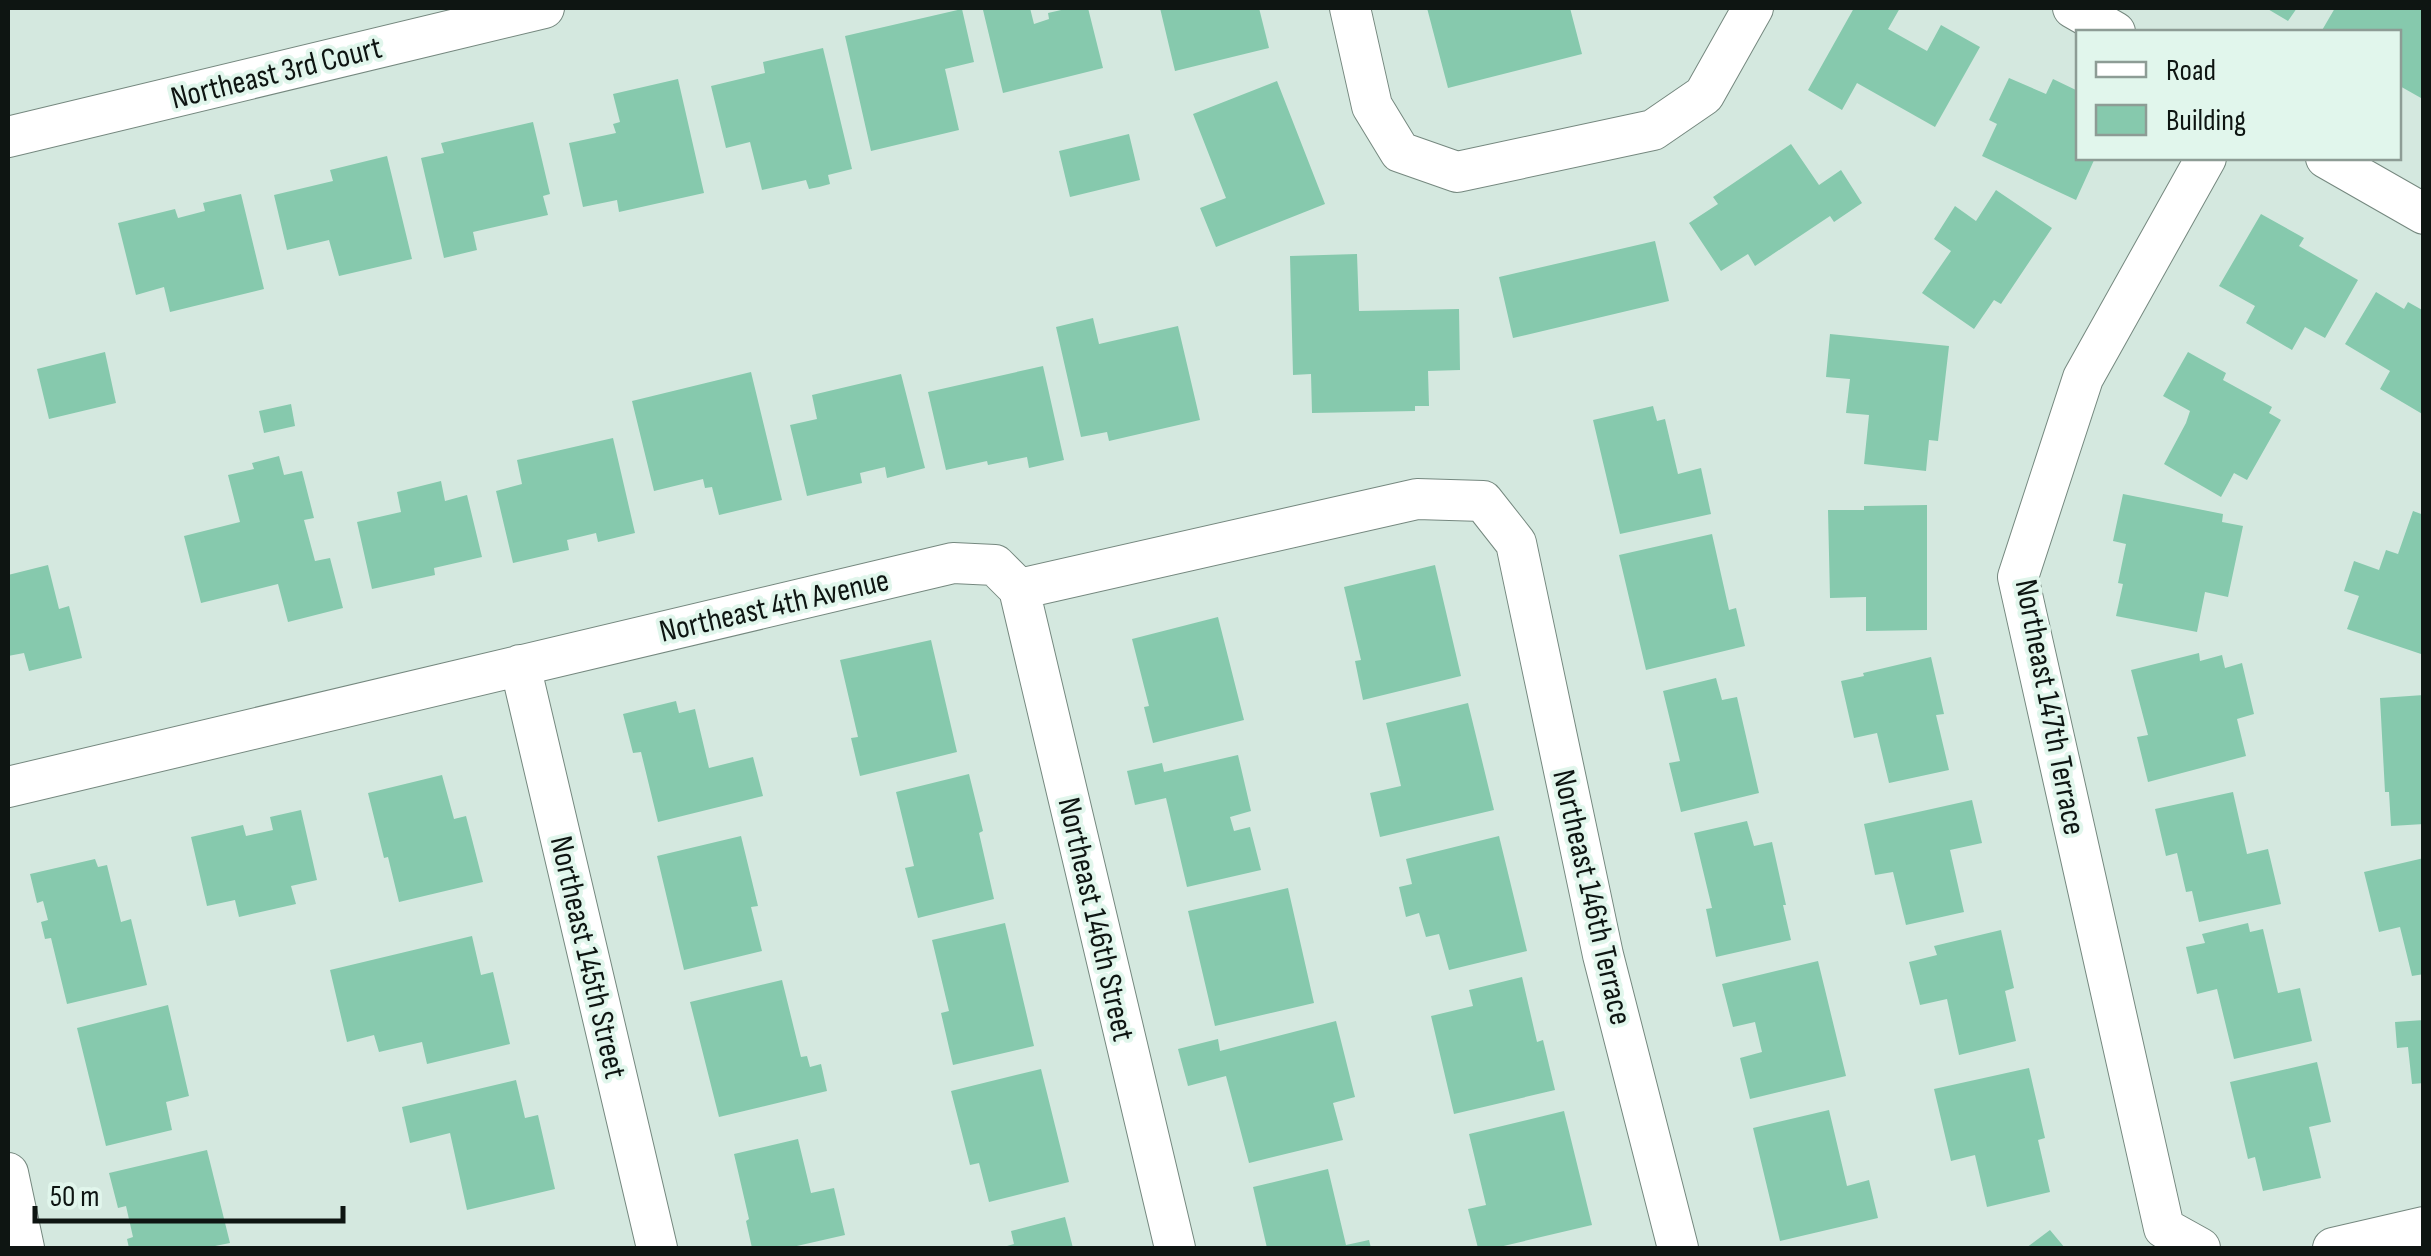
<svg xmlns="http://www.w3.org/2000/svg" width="2431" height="1256" font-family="'Sofia Sans Condensed',sans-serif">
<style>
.building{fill:#86c9ad}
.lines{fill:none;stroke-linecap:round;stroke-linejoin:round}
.street-casing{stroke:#75887f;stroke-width:42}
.street{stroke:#fff;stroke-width:40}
.labels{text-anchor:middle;stroke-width:8;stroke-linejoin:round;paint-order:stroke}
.street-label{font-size:32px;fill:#0e1512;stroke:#e1f6ec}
</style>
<rect width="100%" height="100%" fill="#d4e8df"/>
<path class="building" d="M992,8h38l4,16 15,-5 -1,-6 22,-5h18l15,60 -100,25 -20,-83z
M1160,8h99l10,40 -94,23z
M1427,8h143l12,46 -134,34z
M1854,8h46l-12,21 39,22 14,-26 39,22 -45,80 -78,-44 -15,27 -34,-20z
M2266,8h31l-9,13z
M2335,8h89v86l-3,4 -23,-13v-53h-77z
M962,9l12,53 -29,7 14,61 -88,21 -26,-115z
M823,48l29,121 -24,6 2,9 -11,3 -10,2 -3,-9 -44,10 -12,-48 -24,6 -15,-62 54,-13 -2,-11z
M2009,78l37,16 7,-15 25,12v67h17l-19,42 -94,-44 15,-32 -8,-4z
M678,79l26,114 -85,19 -2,-12 -34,7 -14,-64 47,-10 -3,-9 7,-2 -7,-28z
M1277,81l48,123 -109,43 -16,-39 26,-10 -33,-84z
M533,122l17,72 -7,2 5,19 -75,17 4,18 -33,8 -23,-100 23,-5 -3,-10z
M1129,134l11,46 -70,17 -11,-46z
M1791,144l28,41 22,-15 21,33 -28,19 -4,-6 -75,50 -7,-12 -27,17 -32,-48 29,-19 -5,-7z
M387,156l25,103 -73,17 -10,-36 -42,10 -13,-55 59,-14 -3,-11z
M1996,190l56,38 -51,76 -7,-4 -20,29 -52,-36 29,-42 -17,-12 21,-33 21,15z
M241,194l23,95 -94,23 -6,-25 -28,8 -18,-72 57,-14 3,9 27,-7 -2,-8z
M2261,214l43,24 -5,8 59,34 -33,58 -20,-11 -13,23 -46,-27 9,-17 -36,-20z
M1655,241l14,60 -156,37 -14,-61z
M1357,254l2,57 100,-2 1,61 -32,1 1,35h-14v5l-103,2 -1,-39 -18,1 -3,-119z
M2376,292l28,17 4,-7 16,9v104l-44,-26 10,-18 -45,-27z
M1093,318l6,26 79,-18 22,94 -91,21 -2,-9 -26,5 -25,-110z
M1830,334l119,12 -11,95 -9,-1 -3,31 -62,-7 5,-49 -23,-2 4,-34 -24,-2z
M105,352l11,51 -67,16 -12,-50z
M2188,352l38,21 -3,7 49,27 -3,6 12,7 -34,60 -13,-7 -13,24 -57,-33 22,-41 4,-12 -27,-15z
M1043,366l21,94 -35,8 -2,-11 -39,8 -1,-4 -41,9 -18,-78z
M751,372l31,128 -63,15 -7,-28 -7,1 -2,-9 -49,12 -22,-90z
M901,374l24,94 -38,10 -2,-11 -25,6 2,10 -55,13 -17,-71 27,-6 -5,-24z
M291,404l4,22 -31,7 -5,-22z
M1653,406l4,15 8,-2 13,55 23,-6 10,46 -91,20 -27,-114z
M613,438l22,95 -37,9 -2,-9 -29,7 2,10 -56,13 -17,-72 26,-7 -5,-24z
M279,456l5,19 18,-4 12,47 -10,2 11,41 15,-3 13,50 -55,14 -10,-38 -77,19 -17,-67 56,-14 -12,-47 26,-6 -2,-6z
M441,481l4,20 22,-6 15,62 -48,11 1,7 -63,14 -15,-67 44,-10 -4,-20z
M2123,494l100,20 -1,8 21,4 -15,71 -23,-5 -8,40 -81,-16 7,-32 -5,-1 8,-39 -13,-3z
M1927,505v125l-61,1v-34l-36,1 -2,-88h36v-4z
M2413,511l11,4v140l-77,-26 12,-33 -15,-5 10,-30 25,9 7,-20 12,4z
M1712,534l17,76 7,-2 9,38 -99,24 -27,-115z
M48,565l11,44 10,-3 13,52 -53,13 -5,-18 -16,3v-81z
M1435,565l26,111 -98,24 -8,-39 6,-1 -17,-73z
M1218,617l26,103 -91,23 -9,-36 5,-1 -17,-67z
M931,640l26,112 -97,24 -9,-38 7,-1 -18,-77z
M2199,653l1,8 22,-6 3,13 17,-5 12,51 -17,5 9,37 -98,26 -11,-45 11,-2 -17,-65z
M1931,657l13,57 -8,1 13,55 -60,13 -12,-50 -23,5 -13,-57 23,-5 -1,-3z
M1716,678l6,22 15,-3 22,96 -78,19 -12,-49 11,-2 -17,-70z
M2424,695v129l-33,2 -2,-34h-4l-5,-94z
M676,701l3,12 16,-4 14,59 44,-11 10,39 -105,26 -17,-70 -8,1 -10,-39z
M1468,703l26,107 -114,27 -10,-44 31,-7 -15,-63z
M1238,755l13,56 -21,6 4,14 16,-4 11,43 -74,17 -21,-89 -31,7 -8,-34 35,-8 2,9z
M969,774l14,57 -4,2 15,66 -76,19 -13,-50 9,-2 -18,-74z
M442,775l12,44 12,-3 17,66 -84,20 -11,-45 -4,1 -16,-65z
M2233,792l14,62 21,-5 13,55 -82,18 -7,-31 -6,1 -9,-39 -11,3 -11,-47z
M1972,800l10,43 -32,7 14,62 -58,13 -13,-53 -18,3 -11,-51z
M301,810l16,70 -26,6 5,18 -57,13 -4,-17 -28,6 -16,-69 52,-12 3,11 27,-6 -3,-13z
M1747,821l7,25 18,-4 14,63h-3l8,35 -75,17 -10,-48 6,-1 -18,-75z
M741,836l17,70 -7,1 11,44 -78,19 -27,-114z
M1499,836l28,115 -78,19 -10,-36 -13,3 -7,-24 -13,4 -7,-30 13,-3 -6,-25z
M2424,858v116l-12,2 -12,-49 -21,5 -15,-60z
M95,859l3,8 9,-2 14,57 10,-3 16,66 -80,19 -16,-66 -6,1 -4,-17 7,-2 -5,-19 -6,2 -7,-29z
M1288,888l26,115 -99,23 -27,-115z
M1005,923l29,123 -81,19 -12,-52 8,-2 -17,-71z
M2248,923l2,9 13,-3 15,64 22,-5 12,53 -78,18 -17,-70 -20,5 -11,-47 19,-4 -3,-9z
M2001,930l13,58 -9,3 11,50 -57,14 -12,-56 -27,6 -11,-43 28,-7 -3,-9z
M472,936l9,39 12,-3 17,72 -83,20 -5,-22 -43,10 -5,-17 -27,7 -17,-72z
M1818,961l28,115 -96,23 -10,-41 22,-6 -7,-30 -22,5 -11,-43z
M1522,977l15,65 6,-2 12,50 -101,24 -23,-98 42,-10 -4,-16z
M782,980l19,77 6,-1 3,11 11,-3 6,27 -108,26 -29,-115z
M168,1005l21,91 -23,6 6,28 -66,16 -29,-118z
M2424,1020v63l-12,1 -4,-37 -11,1 -2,-26z
M1336,1021l19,76 -22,6 10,37 -94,23 -23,-87 -38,10 -10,-37 40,-10 2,12z
M2317,1062l14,60 -22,5 12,51 -58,13 -8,-34 -7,2 -18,-77z
M2029,1068l16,70 -7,2 12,52 -63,15 -12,-52 -24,6 -17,-72z
M1041,1069l28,113 -80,20 -10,-39 -9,2 -19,-74z
M516,1080l9,38 13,-3 17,74 -88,21 -17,-77 -40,10 -8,-36z
M1829,1110l18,76 22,-6 9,38 -98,23 -27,-113z
M1564,1111l28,114 -97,23h-17l-10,-39 18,-4 -17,-71z
M798,1139l13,54 23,-5 11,47 -57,13h-36l-6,-27 3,-2 -15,-65z
M207,1150l23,93 -25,5h-76l-2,-9 6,-2 -7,-31 -8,2 -9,-35z
M1328,1169l18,76 23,-5 2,8h-104l-14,-61z
M1065,1217l8,31h-73l14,-4 -3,-13z
M2050,1230l15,18h-39z"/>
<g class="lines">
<g class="street-casing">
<path id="street" d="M1350,8l22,98 28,46 57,20 196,-42 51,-35 49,-87
M2073,8l42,24
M8,137l536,-129
M2326,158l98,56
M1019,589l398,-90 66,2 33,42 87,412 75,293
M1019,589l156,659
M520,665l137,583
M8,787l945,-224 42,2 24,24
M8,1173l16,75
M2200,1248l-36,-20 -146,-651 65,-199 123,-220
M2333,1248l91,-21"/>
</g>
<use href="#street" class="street"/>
</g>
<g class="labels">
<g class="street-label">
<text transform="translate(276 72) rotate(-14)" y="11">Northeast 3rd Court</text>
<text transform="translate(774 605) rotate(-13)" y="11">Northeast 4th Avenue</text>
<text transform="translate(2051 707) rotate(79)" y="11">Northeast 147th Terrace</text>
<text transform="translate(1593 897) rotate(77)" y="11">Northeast 146th Terrace</text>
<text transform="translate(1097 919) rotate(77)" y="11">Northeast 146th Street</text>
<text transform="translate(589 957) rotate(77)" y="11">Northeast 145th Street</text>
</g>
</g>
<rect width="2431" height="1256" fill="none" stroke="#0e1512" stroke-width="20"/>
<rect x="2076" y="30" width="325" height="130" fill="#e1f6ec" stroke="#8d9c95" stroke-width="2.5"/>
<rect x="2096" y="62" width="50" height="15" fill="#ffffff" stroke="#8d9c95" stroke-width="2.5"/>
<text x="2166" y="80" font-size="30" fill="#0e1512">Road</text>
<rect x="2096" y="105" width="50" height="30" fill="#86c9ad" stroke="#8d9c95" stroke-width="2.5"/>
<text x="2166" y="130" font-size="30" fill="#0e1512">Building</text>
<path d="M35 1206v15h308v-15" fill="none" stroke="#0e1512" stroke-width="5"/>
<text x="50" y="1206" font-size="30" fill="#0e1512" stroke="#e1f6ec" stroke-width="8" paint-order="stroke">50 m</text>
</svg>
